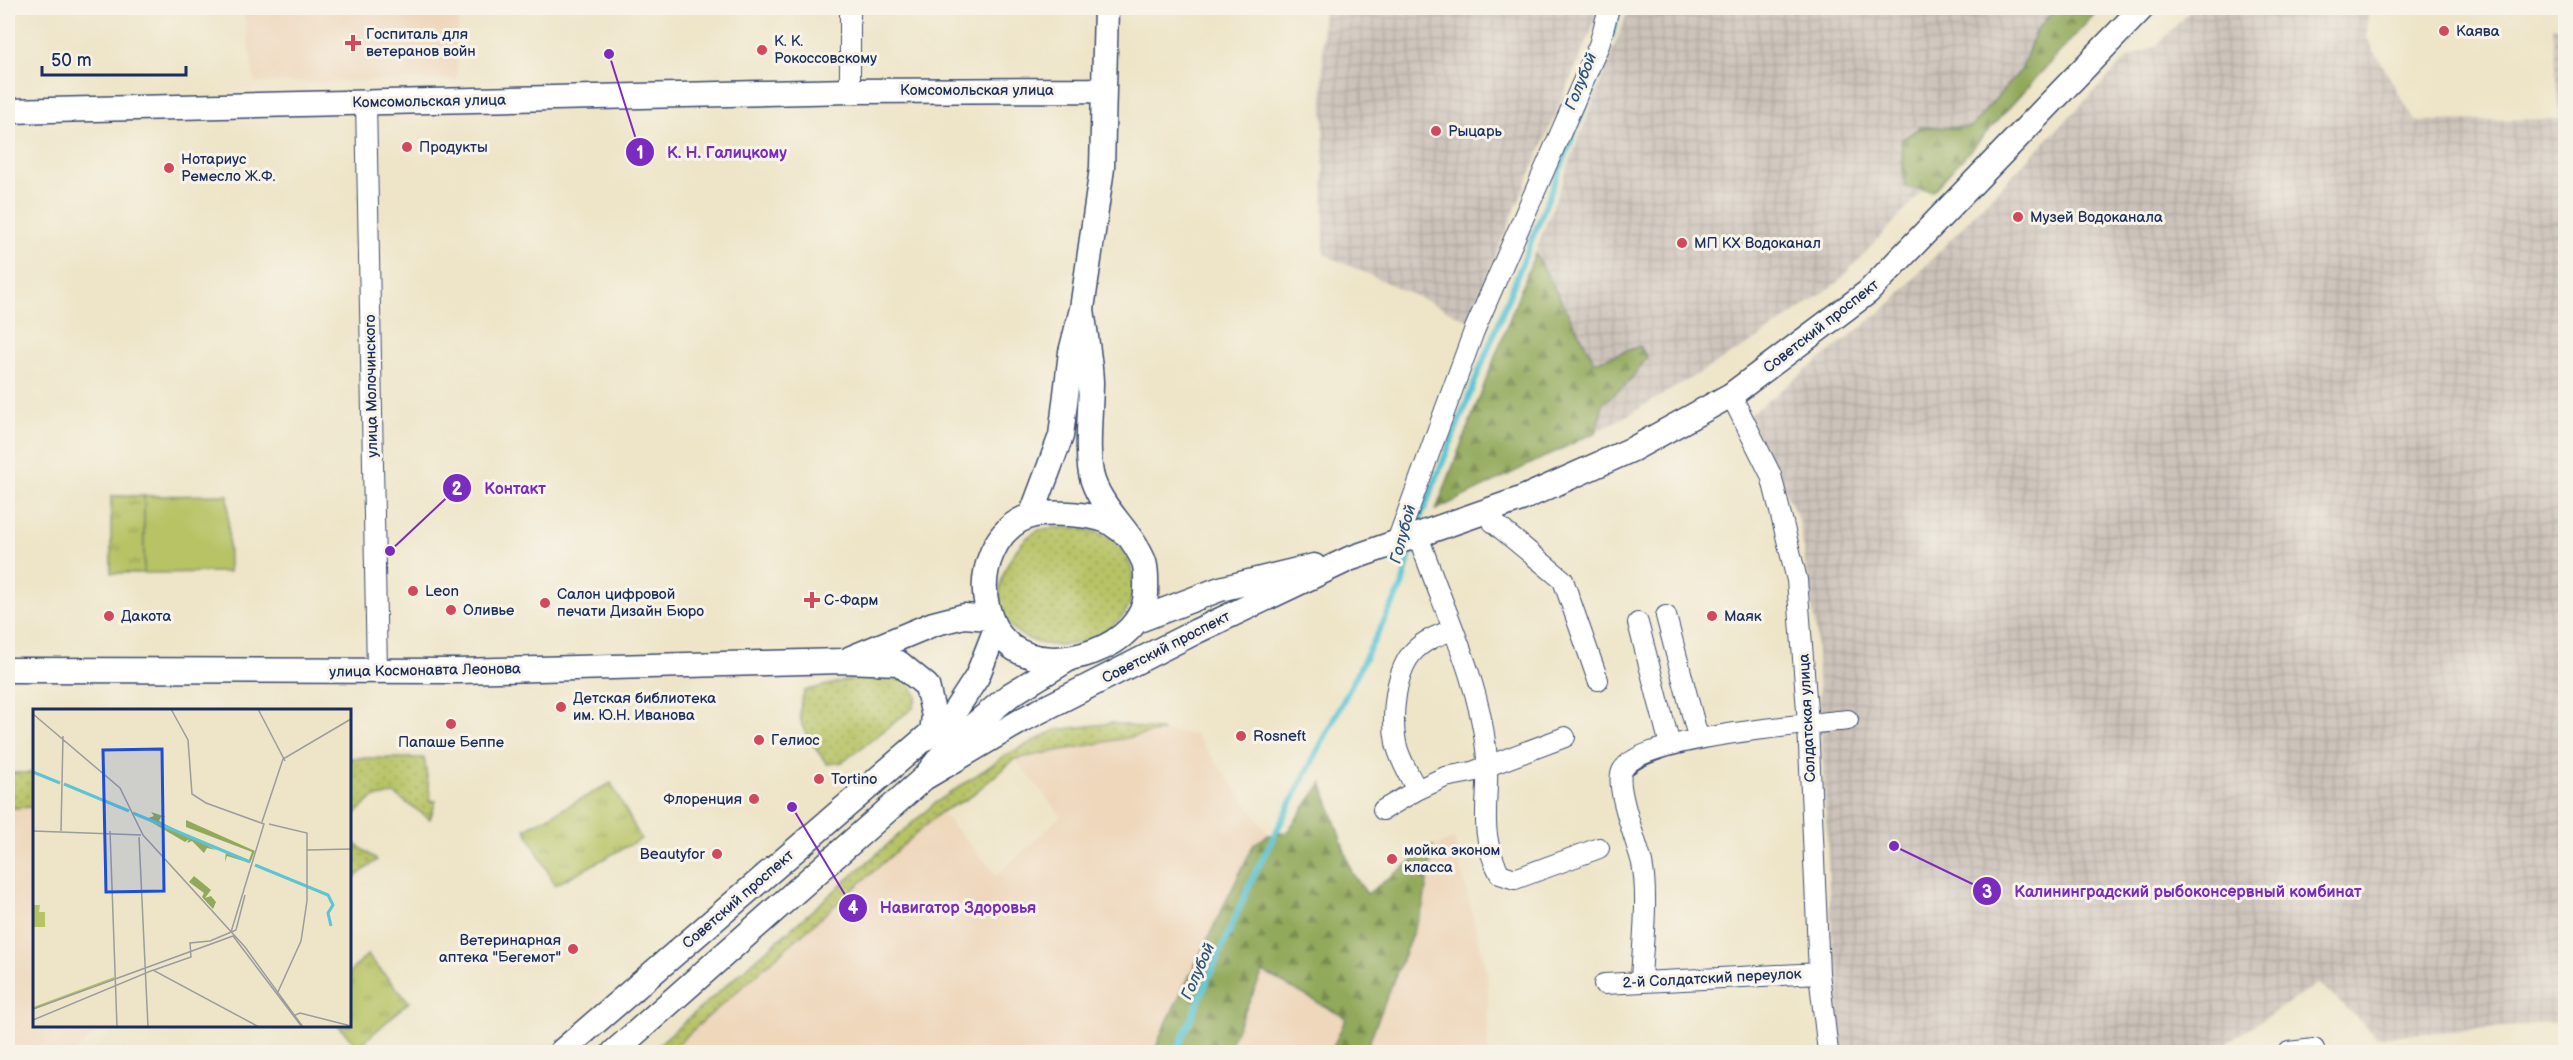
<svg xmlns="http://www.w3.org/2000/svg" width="2573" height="1060" font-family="'Balsamiq Sans',sans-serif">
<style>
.built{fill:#eed7bb}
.industrial{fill:url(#industrial-grid)}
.grass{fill:url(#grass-dots);stroke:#697962;stroke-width:1.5}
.forest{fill:url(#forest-firs);stroke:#566c5c;stroke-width:1.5}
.park{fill:url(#park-tufts);stroke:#697962;stroke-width:1.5}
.pitch{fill:#b7c365;stroke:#697962;stroke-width:1.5}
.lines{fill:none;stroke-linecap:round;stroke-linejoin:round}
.stream{stroke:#5bc5d5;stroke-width:6}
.minor-casing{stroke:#3b4a6e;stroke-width:22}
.major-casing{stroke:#3b4a6e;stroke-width:27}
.minor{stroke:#fff;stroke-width:20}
.major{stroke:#fff;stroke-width:24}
.poi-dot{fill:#d1495b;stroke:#f7f3e8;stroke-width:2}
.labels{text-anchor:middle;stroke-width:6;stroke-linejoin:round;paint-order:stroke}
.poi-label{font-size:15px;fill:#1b2f5e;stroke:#f7f3e8;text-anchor:start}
.street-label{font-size:15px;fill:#1b2f5e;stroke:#f7f3e8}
.water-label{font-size:16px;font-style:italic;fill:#2b547c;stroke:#f7f3e8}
.inset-river{fill:none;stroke:#5bc5d5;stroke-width:3}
.inset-road{fill:none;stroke:#9a9c9e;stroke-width:1.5}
.view{fill:#1d4ed8;fill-opacity:0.15;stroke:#1d4ed8;stroke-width:3}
.inset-edge{fill:none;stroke:#1b2f5e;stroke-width:3}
.leader{fill:none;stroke:#7b2cbf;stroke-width:2}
.callout-dot{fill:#7b2cbf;stroke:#f7f3e8;stroke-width:2}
.mark-label{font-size:18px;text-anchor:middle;font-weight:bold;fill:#fff}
.callout-label{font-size:16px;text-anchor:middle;font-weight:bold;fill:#7b2cbf;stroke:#f7f3e8;stroke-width:6;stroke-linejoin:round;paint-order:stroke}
</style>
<defs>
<pattern id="industrial-grid" width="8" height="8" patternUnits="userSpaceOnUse" patternTransform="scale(1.5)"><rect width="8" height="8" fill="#ccc2b9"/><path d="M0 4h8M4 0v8" fill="none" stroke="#afa7a1"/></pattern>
<pattern id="grass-dots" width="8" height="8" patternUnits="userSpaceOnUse" patternTransform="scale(1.5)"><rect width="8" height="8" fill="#b7c365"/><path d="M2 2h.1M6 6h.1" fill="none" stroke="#949f56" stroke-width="1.8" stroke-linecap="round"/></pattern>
<pattern id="forest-firs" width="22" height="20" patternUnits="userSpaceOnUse" patternTransform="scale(1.5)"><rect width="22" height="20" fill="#91a95a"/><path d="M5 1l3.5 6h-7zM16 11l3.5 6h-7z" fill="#768a4e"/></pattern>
<pattern id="park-tufts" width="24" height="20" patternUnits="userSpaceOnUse" patternTransform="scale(1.5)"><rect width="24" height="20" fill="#b7c365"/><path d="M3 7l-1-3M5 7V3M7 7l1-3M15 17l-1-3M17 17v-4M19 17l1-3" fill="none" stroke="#949f56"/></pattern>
</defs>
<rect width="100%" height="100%" fill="#f7f3e8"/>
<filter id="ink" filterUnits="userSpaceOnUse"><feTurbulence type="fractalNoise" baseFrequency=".0167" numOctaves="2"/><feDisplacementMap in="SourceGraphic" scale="12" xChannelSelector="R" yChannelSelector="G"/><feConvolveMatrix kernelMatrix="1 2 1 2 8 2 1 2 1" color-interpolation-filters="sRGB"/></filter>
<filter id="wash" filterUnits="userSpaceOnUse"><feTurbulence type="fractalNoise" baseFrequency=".008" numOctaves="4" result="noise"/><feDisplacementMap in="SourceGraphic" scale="24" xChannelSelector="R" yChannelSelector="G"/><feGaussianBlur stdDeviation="1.35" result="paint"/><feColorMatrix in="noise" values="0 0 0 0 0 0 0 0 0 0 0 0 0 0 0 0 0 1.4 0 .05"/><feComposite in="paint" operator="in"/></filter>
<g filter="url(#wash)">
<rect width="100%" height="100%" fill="#eee5c8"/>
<path class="built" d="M243,8h215l-1,71 -202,4z
M1163,731l33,4 73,100 18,-3 35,-49 30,90 15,21 66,-48 21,-7 34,138v75h-820l273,-240 56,63 64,-59 -46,-57z
M34,807v219h71l-31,26h-66v-244z"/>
<path class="industrial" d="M1322,8h279l-133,312 -144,-66z
M1629,8h454l-176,200 -70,75 -78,55 -136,80 -187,92z
M2193,8h175l-1,30 48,83 145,-2 -7,-92h12v995l-188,15 -58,-54 -106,69h-375l-22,-420 -17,-112 -51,-104 140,-110 92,-98 147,-150 29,-12z"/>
<path class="grass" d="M1071,527c13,2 27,4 39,11 27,17 31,62 8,83 -62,55 -153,9 -105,-66 7,-11 17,-23 30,-26 9,-2 19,-1 28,-2z
M895,673l13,9 9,15 -4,11 -70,54 -16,2c-18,-25 -36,-42 -22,-73l46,-12z
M1112,723l51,8 -148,28 -48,40 -26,13 -273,240h-18l285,-249 73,-49 48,-24z
M350,758h74l7,43h5l-6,18 -36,-25 -21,4 -23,20z
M8,773h26v34l-26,1z
M350,840l27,20 -27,21z"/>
<path class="forest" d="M2056,8h44l-167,183 -28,-4 -4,-47 20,-13 49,1 52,-59 13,-37z
M1535,253l60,109 45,-16 7,11 -19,26 -25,20 -7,29 -160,78z
M1322,783l30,90 15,21 66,-48 -10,61 -58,145h-34l15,-34 -83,-46 -37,80h-71l5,-16 94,-192 15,-9 18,-3z"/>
<path class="park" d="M111,496h33v77h-33z
M611,783l30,56 -86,46 -30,-56z
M367,955l42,47 -51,45 -19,-21h11v-54z"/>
<path class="pitch" d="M228,495l1,77 -85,1v-77z"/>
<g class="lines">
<path class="stream" d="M1611,38l9,-30
M1416,529l190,-475
M1176,1052l78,-177 148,-289 10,-41"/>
</g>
</g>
<g filter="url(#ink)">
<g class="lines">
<g class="minor-casing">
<path id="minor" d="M850,8v83
M366,102l11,569
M1731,395l40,80 26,105 11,144 11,249 9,79
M1490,511l3,11 70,58 35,100
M1418,535c23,70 60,140 68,214 6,46 -11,80 14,125l15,5 84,-31
M1396,544l78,-213 125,-286 10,-37
M1666,616l32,121
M1638,623l32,122
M1417,790l28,-13 27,-5 93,-35
M1383,810l34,-20c-7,-14 -18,-31 -21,-47 -5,-26 -1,-74 19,-93 10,-10 24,-15 37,-20
M1641,982c1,-36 8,-84 1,-119 -5,-20 -25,-70 -21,-89 9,-37 191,-50 227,-54
M1604,984l215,-11
M2289,1052l25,-3"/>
</g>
<g class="major-casing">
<path id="major" d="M8,111l842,-20 254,-1
M1082,309c3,24 8,49 9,73 0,26 -6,76 2,99 11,31 39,51 51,81 3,8 2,23 2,31 -2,54 -93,84 -134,54 -15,-12 -20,-23 -25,-41 -8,-34 7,-78 43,-90 17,-5 61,-2 77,5 6,3 13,9 19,13
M1031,516l30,-80 10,-84 11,-43 20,-141 4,-160
M1139,620l81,-31 94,-23
M851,658l82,-34 31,-8 26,2
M8,670l450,1 385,-10 56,2 28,23 7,30 -2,17
M924,778l100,-59 173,-88 152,-72 172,-60 112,-50 98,-54 137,-103 274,-284
M561,1052l392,-338 24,-37 18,-46
M614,1052l310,-274 26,-33 60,-50 57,-35"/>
</g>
<use href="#minor" class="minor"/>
<use href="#major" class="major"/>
</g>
</g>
<g class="poi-dot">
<circle cx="2444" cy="31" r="6"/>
<path d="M350 34h6v6h6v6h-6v6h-6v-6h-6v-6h6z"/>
<circle cx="762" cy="50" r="6"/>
<circle cx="1436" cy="131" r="6"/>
<circle cx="407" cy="147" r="6"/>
<circle cx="169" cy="168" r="6"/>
<circle cx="2018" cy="217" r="6"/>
<circle cx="1682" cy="243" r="6"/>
<circle cx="413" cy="591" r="6"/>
<path d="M809 591h6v6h6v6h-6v6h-6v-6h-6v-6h6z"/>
<circle cx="545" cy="603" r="6"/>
<circle cx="451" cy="610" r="6"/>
<circle cx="109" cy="616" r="6"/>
<circle cx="1712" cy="616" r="6"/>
<circle cx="561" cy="707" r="6"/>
<circle cx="451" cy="724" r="6"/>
<circle cx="1241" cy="736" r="6"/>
<circle cx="759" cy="740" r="6"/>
<circle cx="819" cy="779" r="6"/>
<circle cx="754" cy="799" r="6"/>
<circle cx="717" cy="854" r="6"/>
<circle cx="1392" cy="859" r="6"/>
<circle cx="573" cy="949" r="6"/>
</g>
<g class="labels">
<g class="poi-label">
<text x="2456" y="36">Каява</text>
<text x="366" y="39">Госпиталь для<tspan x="366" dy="17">ветеранов войн</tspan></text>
<text x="774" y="46">К. К.<tspan x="774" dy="17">Рокоссовскому</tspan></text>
<text x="1448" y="136">Рыцарь</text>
<text x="419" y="152">Продукты</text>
<text x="181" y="164">Нотариус<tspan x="181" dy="17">Ремесло Ж.Ф.</tspan></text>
<text x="2030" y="222">Музей Водоканала</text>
<text x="1694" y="248">МП КХ Водоканал</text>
<text x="425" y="596">Leon</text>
<text x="557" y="599">Салон цифровой<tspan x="557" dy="17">печати Дизайн Бюро</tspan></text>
<text x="824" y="605">С-Фарм</text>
<text x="463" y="615">Оливье</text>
<text x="121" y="621">Дакота</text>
<text x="1724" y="621">Маяк</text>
<text x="573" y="703">Детская библиотека<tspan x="573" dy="17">им. Ю.Н. Иванова</tspan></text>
<text x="1253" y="741">Rosneft</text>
<text x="771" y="745">Гелиос</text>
<text x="451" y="747" text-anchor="middle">Папаше Беппе</text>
<text x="831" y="784">Tortino</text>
<text x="742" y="804" text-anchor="end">Флоренция</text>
<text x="1404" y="855">мойка эконом<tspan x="1404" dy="17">класса</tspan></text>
<text x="705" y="859" text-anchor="end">Beautyfor</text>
<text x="561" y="945" text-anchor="end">Ветеринарная<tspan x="561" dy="17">аптека "Бегемот"</tspan></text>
</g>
<g class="street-label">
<text x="977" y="95">Комсомольская улица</text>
<text transform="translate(429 101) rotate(-1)" y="5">Комсомольская улица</text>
<text transform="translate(1821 326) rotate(-38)" y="5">Советский проспект</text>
<text transform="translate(371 386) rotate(-91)" y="5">улица Молочинского</text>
<text transform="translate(1166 647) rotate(-27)" y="5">Советский проспект</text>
<text transform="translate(425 670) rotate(-1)" y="5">улица Космонавта Леонова</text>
<text transform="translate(1807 718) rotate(-93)" y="5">Солдатская улица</text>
<text transform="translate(738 899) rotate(-41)" y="5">Советский проспект</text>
<text transform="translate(1712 978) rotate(-3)" y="5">2-й Солдатский переулок</text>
</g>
<g class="water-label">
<text transform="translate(1580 81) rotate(-68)" y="6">Голубой</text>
<text transform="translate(1402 534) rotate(-75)" y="6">Голубой</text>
<text transform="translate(1197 971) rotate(-66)" y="6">Голубой</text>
</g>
</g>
<g transform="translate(33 709)">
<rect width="318" height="318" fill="#eee5c8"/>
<path d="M81,268v2l-81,31v-3z" fill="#b7c365"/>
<path d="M118,103l15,5h-5l-2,4 57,29 -9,-2 -3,5 -12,-12 -5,2 2,-4 -4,3 -34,-20 -3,-4 6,-2zM153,111l69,31 -5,12 -23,-7 -2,6 1,-11 23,9 3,-8 -66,-25zM161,167l17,14 -6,8 6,-2 5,6 -3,7 -11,-12 2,-4 -15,-11z" fill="#91a95a"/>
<path d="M0,196h7l-1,7h6v15h-12z" fill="#b7c365"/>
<path class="inset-river" d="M0,63l27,11M31,75l65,27M100,104l117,49M222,156l73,30 5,10 -5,8 3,13"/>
<path class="inset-road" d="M138,0l17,31 4,54 14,9 58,21 -33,108M225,0l27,52M0,5l87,74 23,47 102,112 58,80M229,113l21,-63 68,-40M236,115l38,9v68l-6,40 -24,53M0,122l108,4M28,122l2,-95M77,122l7,196M106,128l9,190M274,141l44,-1M203,221l9,-35M121,261l37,-13 -1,-14 20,-2 26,-11M0,300l200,-73 69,91M260,307l7,-3 51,13M0,311l120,-50 106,57"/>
<path class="view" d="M129,40l2,142 -58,1 -3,-142z"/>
<rect width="318" height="318" class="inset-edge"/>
</g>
<path class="leader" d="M609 54L640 152M390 551L457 488M1894 846L1987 891M792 807L853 908"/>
<g class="callout-dot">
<circle cx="609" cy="54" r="6"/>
<circle cx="390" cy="551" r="6"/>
<circle cx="1894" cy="846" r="6"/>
<circle cx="792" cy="807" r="6"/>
<circle cx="640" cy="152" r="15"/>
<circle cx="457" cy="488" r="15"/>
<circle cx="1987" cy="891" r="15"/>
<circle cx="853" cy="908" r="15"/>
</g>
<g class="mark-label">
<text x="640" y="159">1</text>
<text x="457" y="495">2</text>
<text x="1987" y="898">3</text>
<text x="853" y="914">4</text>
</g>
<g class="callout-label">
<text x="727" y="158">К. Н. Галицкому</text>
<text x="515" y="494">Контакт</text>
<text x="2188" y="897">Калининградский рыбоконсервный комбинат</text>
<text x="958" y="913">Навигатор Здоровья</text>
</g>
<rect width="2573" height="1060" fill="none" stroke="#f7f3e8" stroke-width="30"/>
<path d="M42 66v9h144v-9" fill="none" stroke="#1b2f5e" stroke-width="3"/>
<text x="51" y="66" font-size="18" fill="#1b2f5e" stroke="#f7f3e8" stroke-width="4.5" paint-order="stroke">50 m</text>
</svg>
